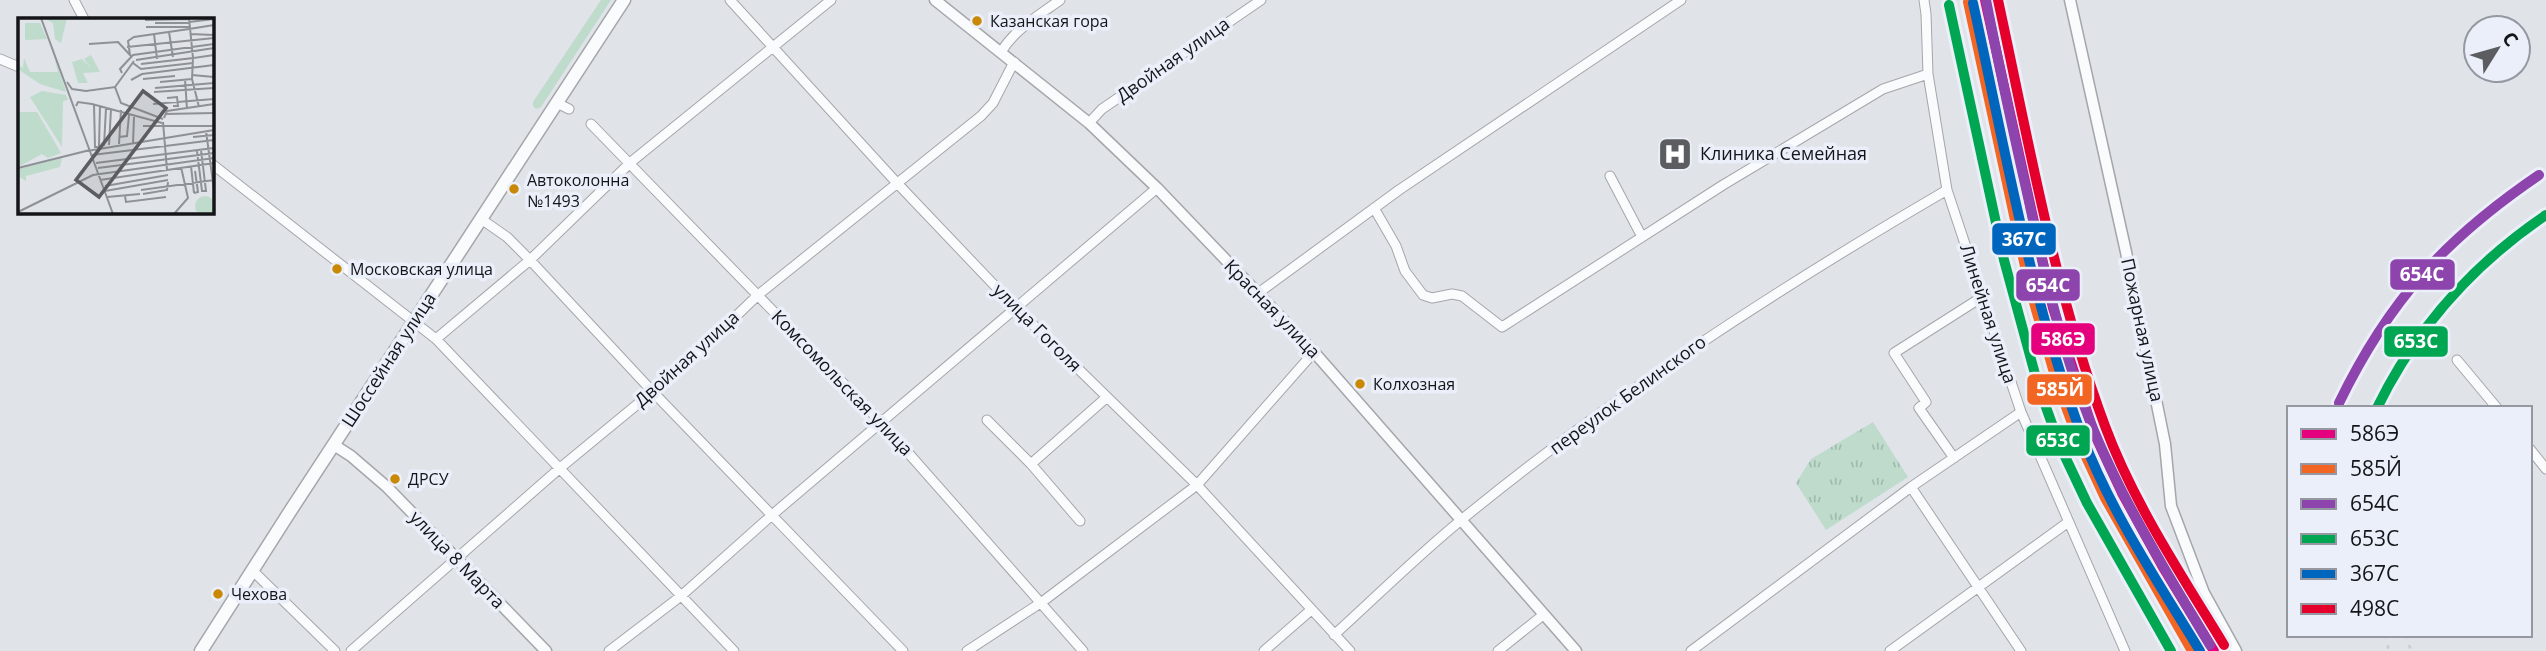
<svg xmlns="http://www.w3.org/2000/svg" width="2546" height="651" font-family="'Open Sans',sans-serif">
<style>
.grass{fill:#bedbcc}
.park{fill:url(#park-tufts)}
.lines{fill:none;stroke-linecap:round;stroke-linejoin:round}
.minor-casing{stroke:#a4a6aa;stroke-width:11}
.major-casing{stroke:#a4a6aa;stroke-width:13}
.highway-casing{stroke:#a4a6aa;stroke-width:15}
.minor{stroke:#fafbfc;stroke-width:9}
.major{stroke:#fafbfc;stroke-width:10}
.highway{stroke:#fafbfc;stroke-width:12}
.rail{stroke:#cbcbcd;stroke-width:2.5;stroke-dasharray:3.5 7;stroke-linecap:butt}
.rail-1-casing{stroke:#ebeffa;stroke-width:16}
.rail-2-casing{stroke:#ebeffa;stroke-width:16}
.rail-3-casing{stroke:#ebeffa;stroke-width:16}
.rail-4-casing{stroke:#ebeffa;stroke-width:16}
.rail-5-casing{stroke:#ebeffa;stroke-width:16}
.rail-6-casing{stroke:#ebeffa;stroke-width:16}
.rail-1{stroke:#e5007d;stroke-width:10}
.rail-2{stroke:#f26522;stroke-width:10}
.rail-3{stroke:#8e44ad;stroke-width:10}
.rail-4{stroke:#00a651;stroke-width:10}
.rail-5{stroke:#0065bd;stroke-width:10}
.rail-6{stroke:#e4002b;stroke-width:10}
.bus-dot{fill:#ca8905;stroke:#ebeffa;stroke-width:2.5}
.labels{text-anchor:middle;stroke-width:7;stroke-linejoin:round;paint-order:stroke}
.bus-label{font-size:16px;fill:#141519;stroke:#ebeffa;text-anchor:start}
.street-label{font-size:18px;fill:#141519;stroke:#ebeffa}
.poi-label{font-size:18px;fill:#141519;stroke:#ebeffa;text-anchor:start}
.inset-road{fill:none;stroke:#8e9195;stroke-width:2}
.view{fill:#5b5d61;fill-opacity:0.15;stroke:#5b5d61;stroke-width:3.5}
.inset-edge{fill:none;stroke:#141519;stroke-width:3.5}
.line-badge{stroke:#ebeffa;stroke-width:2.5}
.badge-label{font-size:19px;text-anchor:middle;font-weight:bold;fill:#fff}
</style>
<defs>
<pattern id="park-tufts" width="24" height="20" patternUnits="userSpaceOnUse" patternTransform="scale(1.75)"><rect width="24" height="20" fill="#bedbcc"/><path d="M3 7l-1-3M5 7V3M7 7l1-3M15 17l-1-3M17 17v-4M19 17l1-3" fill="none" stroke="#a2bbaf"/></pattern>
</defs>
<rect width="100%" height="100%" fill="#e0e3e8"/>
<path class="grass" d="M601,0h10l-70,107 -5,2 -3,-3v-4z"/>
<path class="park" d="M1873,422l35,55 -82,53 -30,-47 15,-24z"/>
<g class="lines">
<g class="minor-casing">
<path id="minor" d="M74,0l10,19
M730,0l166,182 120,126 181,177 153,166
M1924,0l2,14 2,60 19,116 74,222 104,239
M1001,52c14,-23 37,-36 59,-52
M0,59l19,8
M557,103l12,6
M1089,123l13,-14 159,-109
M591,124l290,298 202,229
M212,164l224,175 298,312
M1610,176l32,61
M1374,208l22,38 9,25 18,24 9,3 20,-4 10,2 40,31 221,-142 160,-96 45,-15
M481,219l26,18 23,23 122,131 251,260
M1257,294l142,-104 282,-190
M436,339l94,-79 101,-98 200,-162
M2457,360l40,48
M987,420l44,44 49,57
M2530,449l16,20
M1954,458l-35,-50 7,-6 -32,-49 88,-56
M1031,464l76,-67
M1911,487l110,164
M252,570l83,81
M1334,635c42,-38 82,-78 126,-114 152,-125 317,-232 487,-331
M351,651l209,-183 125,-103 73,-70 223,-179 12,-13 21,-41
M609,651l72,-55 91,-81 385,-327
M967,651l75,-49 155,-117 117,-133
M1264,651l47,-41
M1498,651l45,-36
M1691,651l220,-164 110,-75
M1890,651l177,-128"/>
</g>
<g class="major-casing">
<path id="major" d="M935,0l154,123 68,65 157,164 262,299
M2070,0l56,252 39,192 6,62 33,87 32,58
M334,445l17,11 36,31 159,164"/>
</g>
<g class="highway-casing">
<path id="highway" d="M201,651l88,-138 335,-513"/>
</g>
<use href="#minor" class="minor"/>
<use href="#major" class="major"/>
<use href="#highway" class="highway"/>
<path class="rail" d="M2385,635l4,16
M2406,635l5,16"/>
<g class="rail-1-casing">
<path id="rail-1" d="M1985,0l68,308 41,125 28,60 42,76 50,82"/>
</g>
<g class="rail-2-casing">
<path id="rail-2" d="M1968,2l61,283 27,95 23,62 26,56 87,153"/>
</g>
<g class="rail-3-casing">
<path id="rail-3" d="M1986,0c13,66 27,131 42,197 17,79 35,159 66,234 31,75 75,145 116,214
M2339,403c50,-103 106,-164 200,-228"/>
</g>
<g class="rail-4-casing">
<path id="rail-4" d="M1949,5l55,255 34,125 22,61 27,57 84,148
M2377,408c39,-80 95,-143 169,-193"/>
</g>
<g class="rail-5-casing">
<path id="rail-5" d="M1973,3c32,145 57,294 109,433 29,76 76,146 118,215"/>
</g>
<g class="rail-6-casing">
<path id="rail-6" d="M1998,0c31,143 56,289 107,426 28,76 77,150 119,219"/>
</g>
<use href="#rail-1" class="rail-1"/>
<use href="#rail-2" class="rail-2"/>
<use href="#rail-3" class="rail-3"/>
<use href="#rail-4" class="rail-4"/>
<use href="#rail-5" class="rail-5"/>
<use href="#rail-6" class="rail-6"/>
</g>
<defs>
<g id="hospital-square" transform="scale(1.75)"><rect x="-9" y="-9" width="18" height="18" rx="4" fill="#5b5d61" stroke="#ebeffa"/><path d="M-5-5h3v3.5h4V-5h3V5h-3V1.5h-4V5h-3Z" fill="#fff"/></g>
</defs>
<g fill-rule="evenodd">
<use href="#hospital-square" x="1675" y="154"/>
</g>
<g class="bus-dot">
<circle cx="977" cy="21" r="6"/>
<circle cx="514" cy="189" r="6"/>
<circle cx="337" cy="269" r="6"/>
<circle cx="1360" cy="384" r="6"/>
<circle cx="395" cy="479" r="6"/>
<circle cx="218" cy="594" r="6"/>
</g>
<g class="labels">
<g class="bus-label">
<text x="990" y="27">Казанская гора</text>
<text x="527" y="186">Автоколонна<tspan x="527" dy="21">№1493</tspan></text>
<text x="350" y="275">Московская улица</text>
<text x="1373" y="390">Колхозная</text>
<text x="408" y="485">ДРСУ</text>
<text x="231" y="600">Чехова</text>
</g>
<g class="street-label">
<text transform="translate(1173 60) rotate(-35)" y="6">Двойная улица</text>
<text transform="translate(1272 309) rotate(46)" y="6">Красная улица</text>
<text transform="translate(1988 314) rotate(72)" y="6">Линейная улица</text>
<text transform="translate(1037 328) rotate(45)" y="6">улица Гоголя</text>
<text transform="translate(2142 330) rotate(78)" y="6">Пожарная улица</text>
<text transform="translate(687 359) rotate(-42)" y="6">Двойная улица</text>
<text transform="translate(389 360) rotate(-57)" y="6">Шоссейная улица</text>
<text transform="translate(842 383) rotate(46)" y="6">Комсомольская улица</text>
<text transform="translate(1628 395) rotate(-36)" y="6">переулок Белинского</text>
<text transform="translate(457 560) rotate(46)" y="6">улица 8 Марта</text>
</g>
<g class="poi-label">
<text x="1700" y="160">Клиника Семейная</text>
</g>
</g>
<g transform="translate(18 18)">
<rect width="196" height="196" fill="#e0e3e8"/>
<path d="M73,37l9,17 -17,1 5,10h-10l-6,-21 10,-3 9,9 -7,-9z" fill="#bedbcc"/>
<path d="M34,31l11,33 3,10 -26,-8 -22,-15v-4l5,3 1,-10 6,14h28zM24,73l24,4 2,5 -5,1 -1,46 -32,-50zM0,94h19l24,41 -13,5 -6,-4 -24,13zM44,140l-2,9 -34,9v5l-8,-5v-7zM177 188a10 10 0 1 1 20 0a10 10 0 1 1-20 0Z" fill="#bedbcc"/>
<path d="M26,0h23l-6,25 -6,-4 -2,-16zM7,5h15l7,16 -22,1z" fill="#bedbcc"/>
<path class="inset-road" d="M23,0l72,196M127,2l44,-1M171,4l25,-3M137,5h34M128,9h43M171,11l25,-4M151,14l4,25M136,16l3,25M172,16l24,1M71,26l29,-2 13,14M109,29l87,-9M112,37l-2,-14 6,-4 55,-8M118,42l78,-12M115,45l8,6 52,-6M123,46l52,-6 -4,-40M104,55l-2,-4 13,-14 81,-11M174,57l22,2M125,61l32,-3M167,61l2,30M113,62l11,-6 72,-9M49,64l5,7 14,2 29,-4 6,16 42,16M142,64l32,-3M97,69l19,-26M137,70l59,-5M136,74l60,-4M149,80l10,-1 1,9h-5M76,86l1,43h4M135,86l61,-5M58,88l2,-4 14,2 70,19M181,89l-7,-28 1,-21 21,-3M147,96l49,-1M146,100l3,-7 47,-7M145,104l4,48M125,108h71M188,113l8,59M101,119l8,-1 2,-21M175,119l21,-2M115,125l1,-26M101,126l2,-34M91,127l2,-36M81,128l1,-40M86,128l2,-38M69,133l127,-21M179,133l5,40h4l-5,-41M148,136l48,-6M74,137l122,-15M135,143l61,-8M78,145l70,-9M173,148l3,27M0,150l72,-18M80,150l55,-7M82,162l114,-17M87,168l63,-11M123,172l73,-10M87,173l63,-11M176,175l4,-1 -3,-21M125,176l24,-4 1,-8M107,178l1,6 40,-5M89,179l33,-3M0,194l75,-37 121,-17M156,196l14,-16 -7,-31"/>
<path class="view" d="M125,73l23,17 -67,89 -23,-17z"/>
<rect width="196" height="196" class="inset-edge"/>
</g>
<g class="line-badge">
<rect x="1991" y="222" width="66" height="34" rx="7" fill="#0065bd"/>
<rect x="2389" y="258" width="67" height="33" rx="7" fill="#8e44ad"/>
<rect x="2015" y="268" width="66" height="34" rx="7" fill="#8e44ad"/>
<rect x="2030" y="322" width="66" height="34" rx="7" fill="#e5007d"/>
<rect x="2383" y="325" width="66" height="33" rx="7" fill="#00a651"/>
<rect x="2026" y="373" width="67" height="33" rx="7" fill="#f26522"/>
<rect x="2025" y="424" width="66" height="33" rx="7" fill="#00a651"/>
</g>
<g class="badge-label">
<text x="2024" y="246">367С</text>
<text x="2422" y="281">654С</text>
<text x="2048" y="292">654С</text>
<text x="2063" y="346">586Э</text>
<text x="2416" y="348">653С</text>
<text x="2060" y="396">585Й</text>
<text x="2058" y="447">653С</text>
</g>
<rect x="2287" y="406" width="245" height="231" fill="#ebeffa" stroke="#9598a0" stroke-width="2"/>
<rect x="2301" y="429" width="35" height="10" fill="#e5007d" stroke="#9598a0" stroke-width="2"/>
<text x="2350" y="441" font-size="21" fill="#141519">586Э</text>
<rect x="2301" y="464" width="35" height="10" fill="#f26522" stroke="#9598a0" stroke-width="2"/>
<text x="2350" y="476" font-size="21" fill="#141519">585Й</text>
<rect x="2301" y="499" width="35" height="10" fill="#8e44ad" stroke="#9598a0" stroke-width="2"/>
<text x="2350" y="511" font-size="21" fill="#141519">654С</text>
<rect x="2301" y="534" width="35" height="10" fill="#00a651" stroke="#9598a0" stroke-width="2"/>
<text x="2350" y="546" font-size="21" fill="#141519">653С</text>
<rect x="2301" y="569" width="35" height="10" fill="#0065bd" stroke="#9598a0" stroke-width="2"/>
<text x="2350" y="581" font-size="21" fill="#141519">367С</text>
<rect x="2301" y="604" width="35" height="10" fill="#e4002b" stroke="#9598a0" stroke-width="2"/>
<text x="2350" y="616" font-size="21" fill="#141519">498С</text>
<g transform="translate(2497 49) rotate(53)"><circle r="33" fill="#ebeffa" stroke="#9598a0" stroke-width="2"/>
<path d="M0-5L12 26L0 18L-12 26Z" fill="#5b5d61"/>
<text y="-10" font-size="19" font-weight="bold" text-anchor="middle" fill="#141519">С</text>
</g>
</svg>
